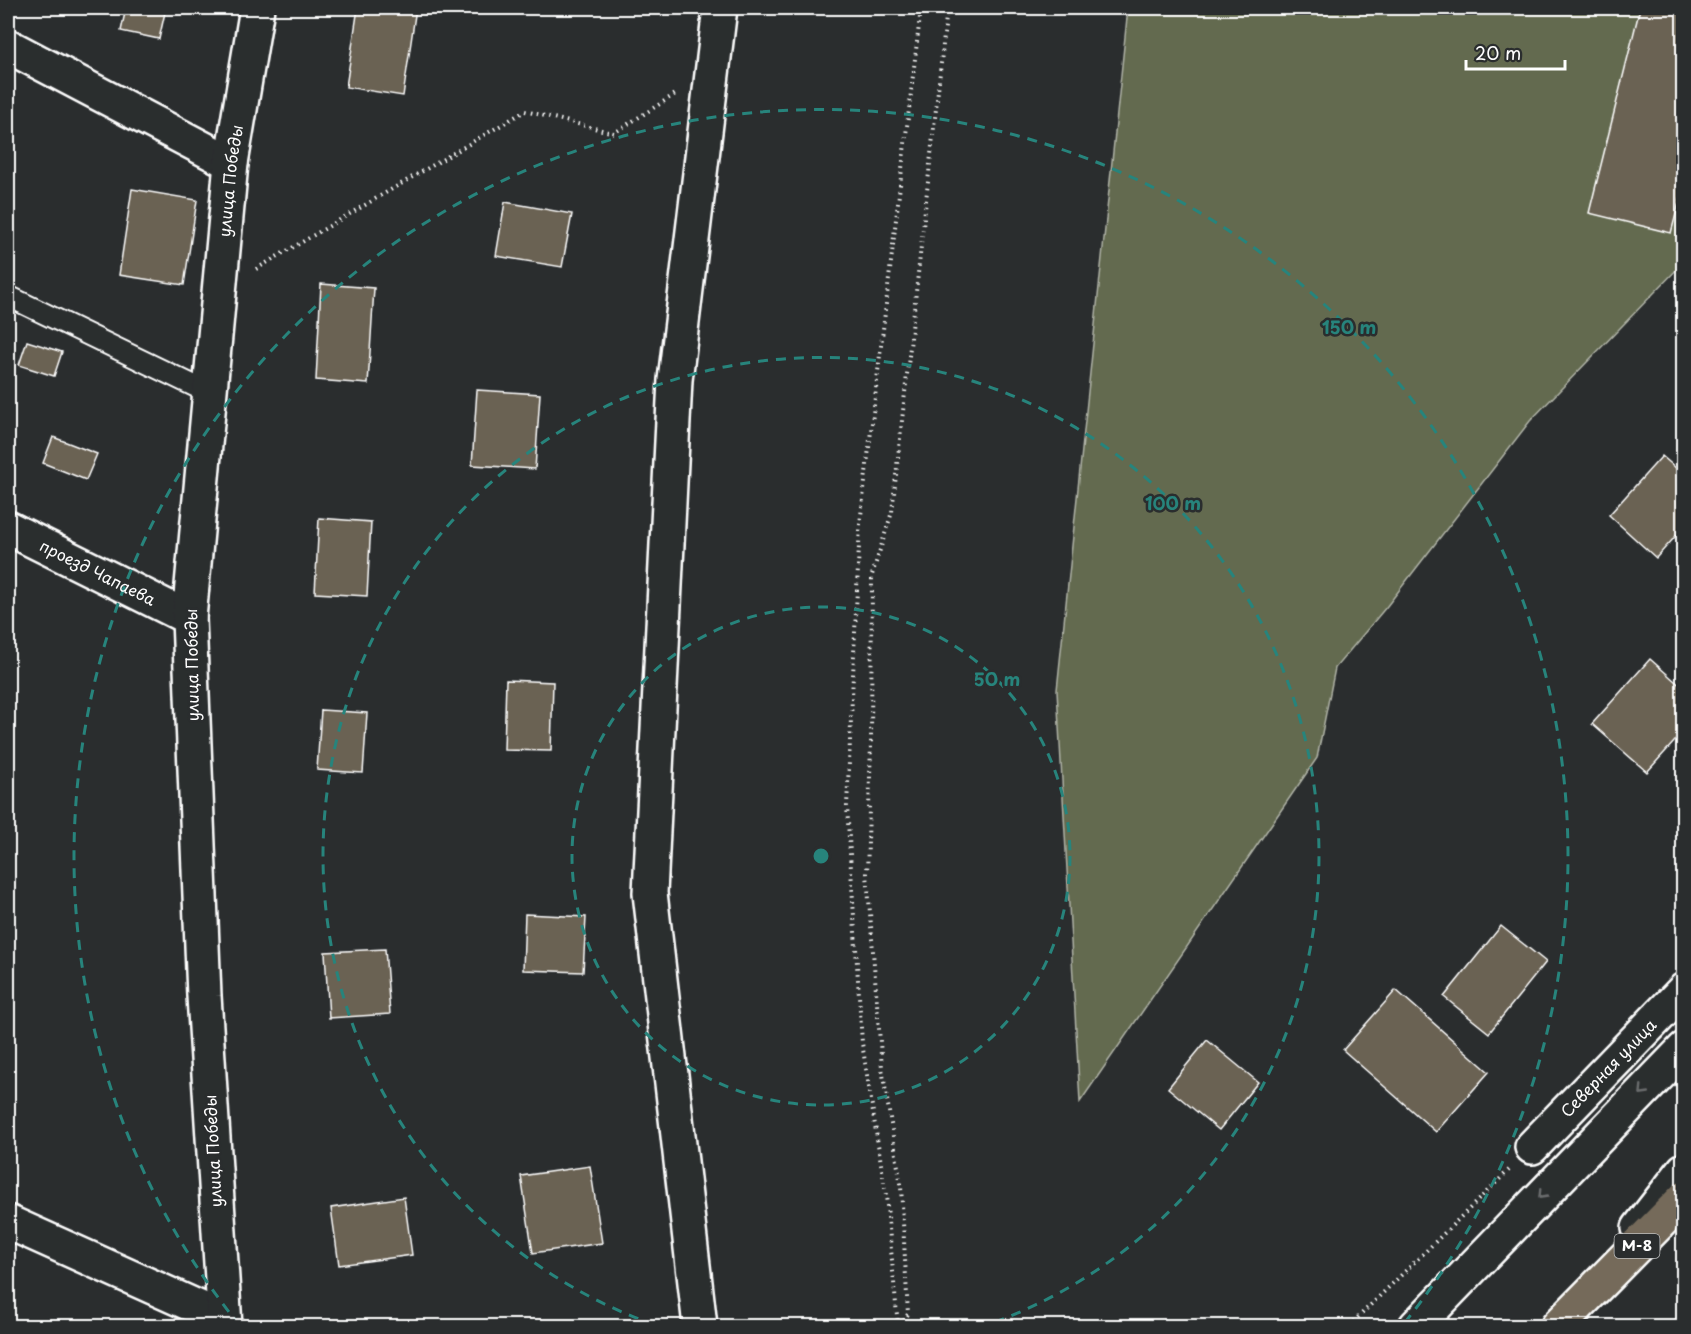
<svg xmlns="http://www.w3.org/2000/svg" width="1691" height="1334" font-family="'Playpen Sans',sans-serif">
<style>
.green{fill:#636a50;stroke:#b1b4a8;stroke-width:1.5}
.building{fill:#6b6253;stroke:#fff;stroke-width:1.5}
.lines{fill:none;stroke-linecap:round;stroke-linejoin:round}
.lane-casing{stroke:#fff;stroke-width:24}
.street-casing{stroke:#fff;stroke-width:38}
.secondary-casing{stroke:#fff;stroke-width:38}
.highway-casing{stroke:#fff;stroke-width:38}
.path{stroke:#fff;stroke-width:4;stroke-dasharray:1.5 4.5;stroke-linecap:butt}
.lane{stroke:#2a2d2e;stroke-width:20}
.street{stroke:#2a2d2e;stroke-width:33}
.secondary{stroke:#2a2d2e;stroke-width:33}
.highway{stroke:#746a5a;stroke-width:33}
.oneway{stroke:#6a6c6d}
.ring{fill:none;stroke:#27847c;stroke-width:3;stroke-dasharray:10 8}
.labels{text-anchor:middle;stroke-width:5;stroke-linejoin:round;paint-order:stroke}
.shield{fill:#2a2d2e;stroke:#bfc0c0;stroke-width:1.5}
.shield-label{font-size:15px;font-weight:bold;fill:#fff}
.street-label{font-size:16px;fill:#fff;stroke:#2a2d2e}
.centre{fill:#27847c;stroke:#2a2d2e;stroke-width:3}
.ring-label{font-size:18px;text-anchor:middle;font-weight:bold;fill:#27847c;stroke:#2a2d2e;stroke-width:5;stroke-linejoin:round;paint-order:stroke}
</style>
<rect width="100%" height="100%" fill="#2a2d2e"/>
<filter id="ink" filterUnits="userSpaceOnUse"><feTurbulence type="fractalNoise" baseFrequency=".0167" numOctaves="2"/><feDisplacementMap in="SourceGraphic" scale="12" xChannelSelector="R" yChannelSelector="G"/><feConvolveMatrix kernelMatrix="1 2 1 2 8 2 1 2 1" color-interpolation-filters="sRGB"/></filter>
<g filter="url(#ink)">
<path class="green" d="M1128,8h555v255l-153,158 -143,185 -52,62 -18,90 -237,344 -23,-412z"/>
<path class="building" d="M126,8h40l-7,31 -38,-8z
M358,8h58l-13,88 -57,-9z
M1640,8h44v176l-13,49 -82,-20z
M132,189l65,11 -13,85 -65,-10z
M505,202l67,12 -10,53 -66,-11z
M321,284l53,4 -6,96 -52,-4z
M27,341l35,11 -8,24 -35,-11z
M477,390l63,4 -5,75 -63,-4z
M53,437l44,17 -11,26 -43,-17z
M1662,456l22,19v52l-28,31 -47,-43z
M319,518l52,4 -4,74 -52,-3z
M1650,659l34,30v42l-37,41 -55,-48z
M506,680l47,2 -2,69 -47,-1z
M321,710l46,3 -4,60 -46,-3z
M525,914l61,3 -3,55 -60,-2z
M1501,926l45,36 -57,71 -45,-36z
M385,949l5,65 -61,4 -4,-66z
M1396,990l93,82 -53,60 -93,-82z
M1207,1040l51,42 -39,48 -51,-42z
M590,1166l12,77 -69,10 -12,-77z
M404,1197l8,58 -73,10 -8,-57z"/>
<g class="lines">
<g class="lane-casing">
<path id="lane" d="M8,296l201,97"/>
</g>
<g class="street-casing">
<g id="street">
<path d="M8,46l223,117"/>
<path id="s1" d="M8,528l181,90"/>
<path id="s2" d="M1532,1147l152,-157"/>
<path d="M8,1222l216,97"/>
<path id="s3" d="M225,1326l-21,-330 -15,-378 42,-455 26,-155"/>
<path d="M700,1326l-50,-433 25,-513 45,-372"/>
</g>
</g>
<g class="secondary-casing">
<path id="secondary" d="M1639,1228l45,-58
M1416,1326l268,-277"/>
</g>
<g class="highway-casing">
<path id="highway" d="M1558,1326l126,-128"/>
</g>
<path class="path" d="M256,269l269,-158 89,22 63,-40
M898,1326l-12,-131 -24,-152 -15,-237 13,-282 61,-516
M901,1326l7,-12 -7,-128 -19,-118 -15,-194 4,-130 1,-169 20,-63 55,-504
M1349,1326l160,-156"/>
<use href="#lane" class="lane"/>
<use href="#street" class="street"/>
<use href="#secondary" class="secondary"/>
<use href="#highway" class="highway"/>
</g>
<defs><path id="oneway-chevron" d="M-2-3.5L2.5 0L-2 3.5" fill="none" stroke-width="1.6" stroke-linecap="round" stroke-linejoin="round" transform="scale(1.5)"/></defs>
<g class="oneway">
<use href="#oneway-chevron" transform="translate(1643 1091) rotate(134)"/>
<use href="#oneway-chevron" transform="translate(1542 1195) rotate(134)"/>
</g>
</g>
<g class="ring">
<circle cx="821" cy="856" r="249"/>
<path d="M655 1325A498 498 0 1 1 987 1325"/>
<path d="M240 1326A747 747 0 1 1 1402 1326"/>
</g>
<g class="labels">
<rect class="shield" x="1614.5" y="1234" width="45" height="24" rx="4.5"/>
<g class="shield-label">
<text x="1637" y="1251">М-8</text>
</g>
<g class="street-label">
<text dy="6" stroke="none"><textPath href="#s3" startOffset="1148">улица Победы</textPath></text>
<text dy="6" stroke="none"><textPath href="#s1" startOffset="100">проезд Чапаева</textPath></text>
<text transform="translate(192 665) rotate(-91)" y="6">улица Победы</text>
<text dy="6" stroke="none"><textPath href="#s2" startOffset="110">Северная улица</textPath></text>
<text transform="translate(213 1151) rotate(-93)" y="6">улица Победы</text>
</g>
</g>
<circle cx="821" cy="856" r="9" class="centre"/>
<g class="ring-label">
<text x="1349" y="334">150 m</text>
<text x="1173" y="510">100 m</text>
<text x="997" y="686">50 m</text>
</g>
<rect width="1691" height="1334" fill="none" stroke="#2a2d2e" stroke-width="30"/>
<rect x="15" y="15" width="1661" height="1304" fill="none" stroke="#fff" stroke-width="2" filter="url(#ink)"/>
<path d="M1466 60v9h99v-9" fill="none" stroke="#ffffff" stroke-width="3"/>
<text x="1475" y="60" font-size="18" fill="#ffffff" stroke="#2a2d2e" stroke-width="4.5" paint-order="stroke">20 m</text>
</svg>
